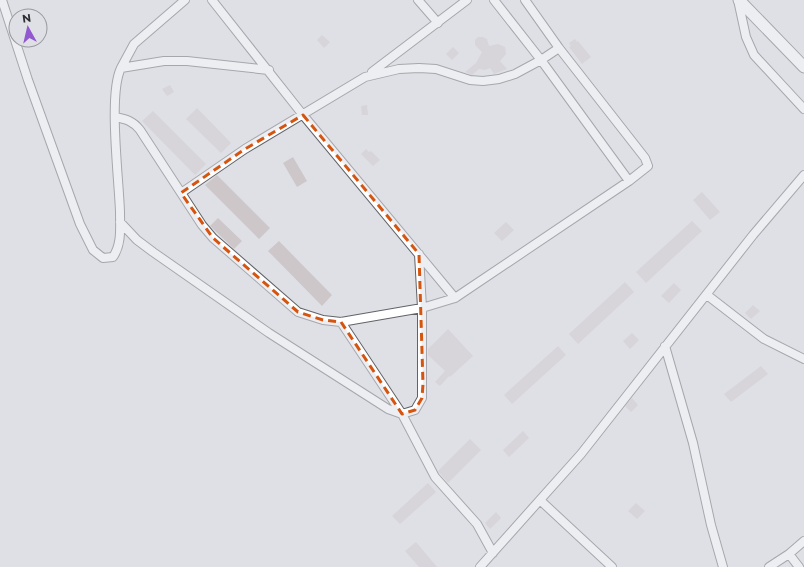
<svg xmlns="http://www.w3.org/2000/svg" width="804" height="567" font-family="Montserrat,sans-serif">
<style>
.building{fill:#cec7c9}
.lines{fill:none;stroke-linecap:round;stroke-linejoin:round}
.minor-casing{stroke:#616368;stroke-width:10}
.secondary-casing{stroke:#616368;stroke-width:13}
.minor{stroke:#fff;stroke-width:8}
.secondary{stroke:#fff;stroke-width:11}
.marked{fill:none;stroke:#d55510;stroke-width:3;stroke-dasharray:8 5;stroke-linejoin:round}
</style>
<rect width="100%" height="100%" fill="#dfe0e6"/>
<path class="building" d="M322,35l8,7 -6,6 -7,-8z
M478,37h5l4,2 2,7 9,-2 7,3 1,7 -6,7 7,8 -13,5 -4,-6 -5,2 -6,-1 -7,6 -7,-3 11,-9 6,-11 -7,-7v-5z
M575,39l2,3 1,-1 13,16 -9,7 -13,-17 2,-1 -2,-3z
M453,47l6,6 -7,7 -6,-6z
M170,85l4,7 -7,4 -5,-7z
M367,105l1,10h-6l-1,-9z
M197,108l34,35 -10,10 -35,-34z
M153,111l53,53 -11,11 -53,-54z
M366,149l3,3 2,-1 9,9 -7,6 -12,-12z
M293,157l14,24 -10,6 -14,-24z
M217,175l53,53 -11,11 -54,-54z
M702,192l18,20 -10,8 -17,-20z
M218,218l24,23 -8,8 -24,-23z
M692,221l10,10 -56,52 -10,-11z
M506,222l8,8 -12,11 -8,-8z
M279,241l53,54 -10,11 -54,-55z
M625,282l9,10 -56,52 -9,-10z
M674,283l7,7 -12,13 -8,-7z
M753,305l7,6 -9,8 -6,-6z
M448,329l25,27 -23,21 -1,-1 -9,10 -5,-4 10,-11 -17,-16v-6z
M632,333l7,7 -9,9 -7,-8z
M558,346l8,9 -54,49 -8,-9z
M761,366l7,8 -37,28 -7,-8z
M632,398l6,7 -7,7 -6,-6z
M523,431l6,7 -20,19 -6,-7z
M470,439l11,11 -33,33 -10,-12z
M428,483l8,9 -36,32 -8,-8z
M636,503l9,8 -8,8 -9,-8z
M496,512l5,6 -11,11 -5,-6z
M416,542l21,25h-18l-14,-16z"/>
<g class="lines">
<g class="minor-casing">
<path id="minor" d="M2,0l26,80 52,144 13,26 10,8 10,-1c9,-13 7,-30 7,-45 -1,-33 -12,-118 1,-144l43,-7h23l82,9
M212,0l91,115 152,183 174,-117 19,-15 -3,-8 -86,-110 -34,-48
M418,0l20,23
M494,0l47,60 88,121
M738,0l8,37 8,18 50,54
M121,68l13,-24 51,-44
M372,72l95,-72
M115,117c11,2 18,4 25,13l62,95 11,13 85,74 25,8 18,2 81,-14 33,-10
M181,193l64,-44 120,-72 34,-8 20,-1 17,1 34,11 13,1 16,-2 16,-5 26,-14 18,-12
M120,222l17,18 16,12 116,81 119,76 14,5 13,-4 7,-12v-90l-3,-54
M707,295l57,44 40,20
M341,322l61,92 33,63 42,47 16,29
M665,346l28,97 18,82 12,42
M541,501l71,66
M789,554l10,13
M480,567l101,-113 172,-219 51,-60
M769,567l20,-13 15,-13"/>
</g>
<g class="secondary-casing">
<path id="secondary" d="M739,0l65,67"/>
</g>
<use href="#minor" class="minor"/>
<use href="#secondary" class="secondary"/>
</g>
<path d="M0 0H804V567H0ZM303,115l116,139 4,130 -1,14 -7,12 -13,4 -61,-92 -18,-2 -25,-8 -85,-74 -32,-45 64,-44z" fill="#dfe0e6" fill-opacity=".55" fill-rule="evenodd"/>
<path class="marked" d="M303,115l116,139 4,130 -1,14 -7,12 -13,4 -61,-92 -18,-2 -25,-8 -85,-74 -32,-45 64,-44z"/>
<g transform="translate(28 28) rotate(352)"><circle r="19" fill="#dfe0e6" stroke="#98989d"/>
<path d="M0-3L7 15L0 10L-7 15Z" fill="#9258cf"/>
<text y="-6" font-size="11" font-weight="bold" text-anchor="middle" fill="#2d2d2f">N</text>
</g>
</svg>
